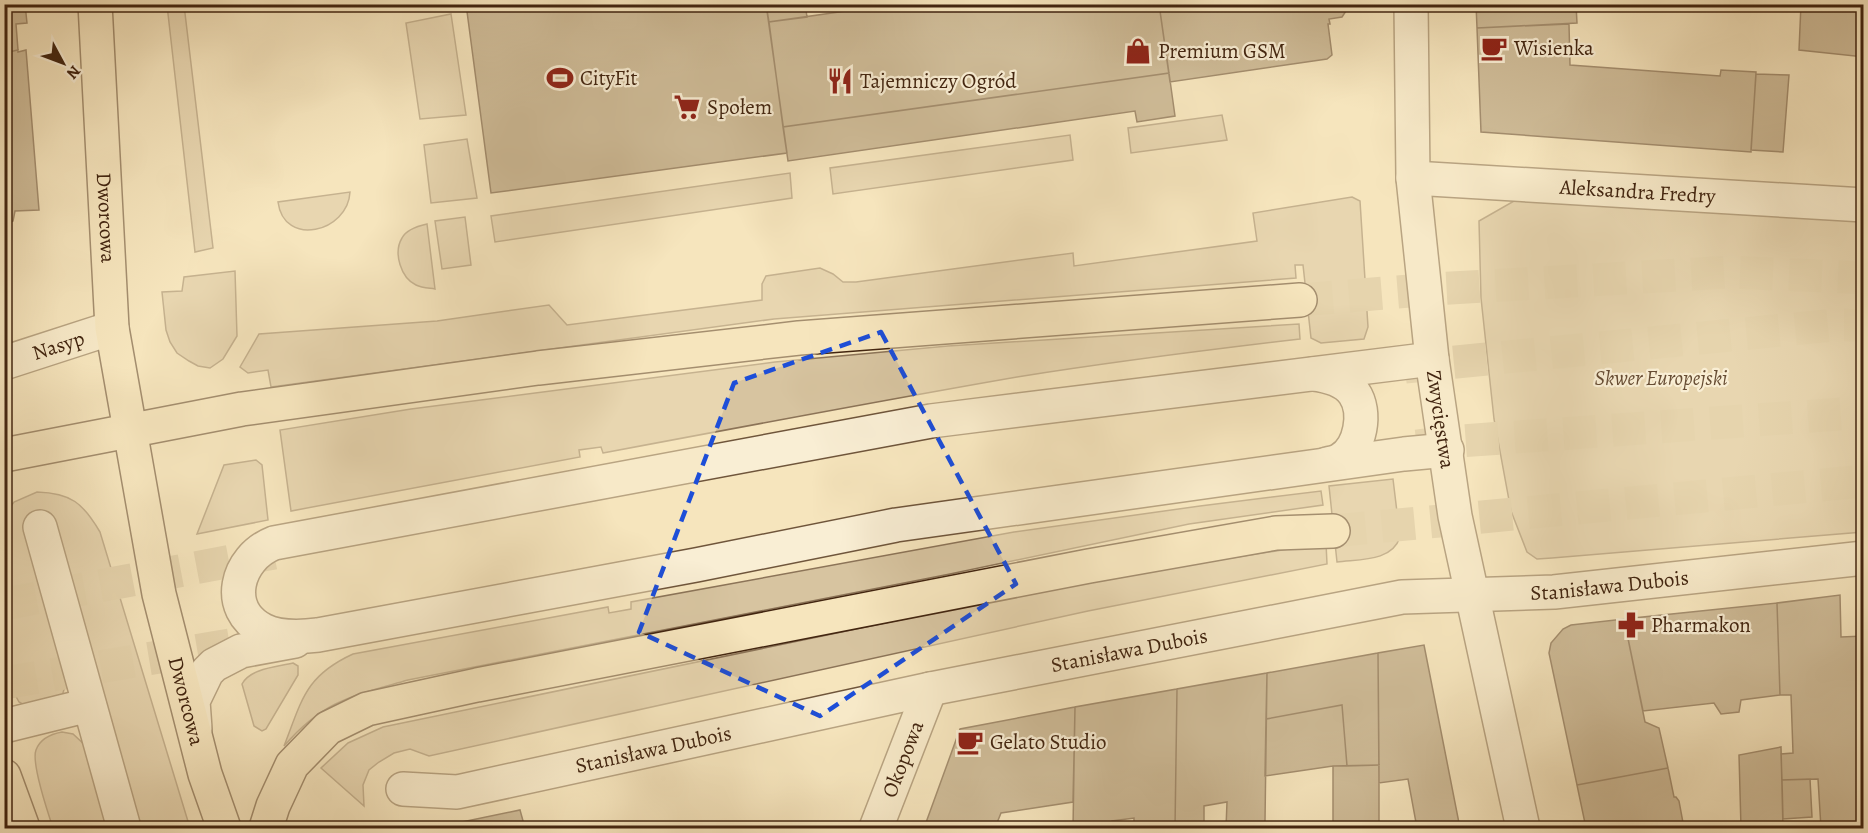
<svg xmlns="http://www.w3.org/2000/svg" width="1868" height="833" font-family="Alegreya,serif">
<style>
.green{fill:#d7c4a0;stroke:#8c7458;stroke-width:1.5}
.building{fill:#a0896a;stroke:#422510;stroke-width:1.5}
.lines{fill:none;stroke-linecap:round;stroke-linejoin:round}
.major-tunnel{stroke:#d2bf9a;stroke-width:33;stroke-dasharray:33 16;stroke-linecap:butt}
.minor-casing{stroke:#6f553b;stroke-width:36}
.major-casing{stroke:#422510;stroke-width:36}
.minor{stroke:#f9eed4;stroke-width:33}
.major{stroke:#f6e5bd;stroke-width:33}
.marked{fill:none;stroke:#1d4ed8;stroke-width:4.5;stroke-dasharray:12 8;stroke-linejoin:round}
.labels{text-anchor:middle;stroke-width:4.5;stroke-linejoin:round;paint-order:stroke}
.poi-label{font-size:21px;fill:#422510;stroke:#f9eed4;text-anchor:start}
.street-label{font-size:21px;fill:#422510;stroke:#f9eed4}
.park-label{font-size:21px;font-style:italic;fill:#674d34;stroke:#f9eed4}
</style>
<rect width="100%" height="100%" fill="#f6e5bd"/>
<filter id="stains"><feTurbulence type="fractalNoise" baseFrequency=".00333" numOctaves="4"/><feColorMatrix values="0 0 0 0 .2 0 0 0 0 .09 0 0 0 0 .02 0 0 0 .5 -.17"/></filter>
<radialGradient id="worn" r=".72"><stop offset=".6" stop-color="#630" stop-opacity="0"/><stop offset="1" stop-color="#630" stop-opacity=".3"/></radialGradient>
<path class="green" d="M167,5h17l29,243 -18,4z
M451,14l15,101 -46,4 -14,-96z
M1222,115l5,25 -96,13 -3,-25z
M1070,135l3,25 -240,34 -3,-26z
M467,139l10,59 -46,5 -7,-58z
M790,173l2,25 -297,44 -4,-26z
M350,192c-2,40 -66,56 -72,10z
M1352,197l8,4 8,126 -4,12 -43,4 -10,-5 -8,-73h-8l1,13 -522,41 -503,68 -3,-17 -20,3 -8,-6 19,-33 178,-13 112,-16 18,20 195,-25v-16l4,-8 54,-8 13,6 10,8h13l217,-29 1,13 183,-25 -4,-28z
M1514,201l349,15v316l-311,26 -15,1 -10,-7 -16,-41 -17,-92 -13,-121 -2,-77z
M465,217l6,48 -29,4 -7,-48z
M427,224l8,65c-6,-1 -13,-1 -19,-4 -15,-7 -23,-32 -14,-47 4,-8 16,-12 25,-14z
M235,271l2,65 -14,23 -13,9 -12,-2 -9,-5 -12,-8 -7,-11 -4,-12 -4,-38 20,-1 2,-14z
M1299,324l1,15c-94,11 -189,23 -283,38 -138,24 -276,50 -414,76l-2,-6 -22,3 1,7 -289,54 -11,-81 131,-21 364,-47 173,-16z
M256,460l6,5 6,55 -71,14 27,-69z
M1393,479l7,58c-8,25 -41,22 -63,25l-8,-76z
M1321,491l2,14 -134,19 -239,50 -542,106c-56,16 -84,20 -124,66 18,-46 21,-70 69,-92l255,-47 1,6 22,-4v-7l383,-70 186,-26z
M37,492c34,1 46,11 63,40l90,296h-53l-70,-148 -5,16 -31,13 -12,-7 -7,-13 -7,-27v-148l9,-12z
M1326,543l1,21 -239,47 -659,145 -19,-7 -16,4 -15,9 -10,8 -6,15 1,21 -43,-38 27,-25 35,-16 710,-147z
M293,663l5,3v9l-32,54 -4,2 -8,-5 -12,-42c9,-16 35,-17 51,-21z
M62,732l11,2 15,14 22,80h-57c-5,-15 -22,-65 -17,-78 4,-11 15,-16 26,-18z"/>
<path class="building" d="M4,4h21l2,19 -11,1 2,26 -14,3z
M466,4h300l21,149 -296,40z
M766,4h39l2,13 -38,5z
M895,4h264l10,69 -386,54 -14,-105z
M1159,4h187v7l-4,6 -13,2 1,5h-2l4,31 -5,4 -157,23z
M1476,4h100l1,19 -100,5z
M1801,4h63v53l-65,-7z
M1569,24l1,41 150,11 1,-6 35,2 -5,80 -270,-20 -4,-104z
M18,50v2l8,-2 13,160 -24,1 -2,10 -9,5v-173z
M1169,73l6,43 -38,6 -2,-11 -347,50 -5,-34z
M1756,74l33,1 -6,77 -32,-2z
M4,244h5l2,78 -7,2z
M1840,595l1,42 23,-1v192h-43l-3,-49 -36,1 -1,-26 12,-1 -2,-58h-11l-3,-92z
M1777,603l3,92 -39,5 -2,12 -18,2 -7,-11 -71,8 -19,-92z
M1624,619l21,103 14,6 9,40 -91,17 -28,-132 2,-10 12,-14 8,-4z
M1424,645l36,183h-43l-9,-49 -29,4 -1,-130z
M1378,653l1,112 -32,1 -5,-61 -76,14 1,-46z
M1267,673l-2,149 -39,6 1,-26 -23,4v22h-29l2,-139z
M1177,689l-2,139h-41v-10l-22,3 -1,7h-38l2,-121z
M1342,705l5,61h-14l-68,10 1,-57z
M1075,707l-2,95 -72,11 -6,15h-71l36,-99z
M1781,747l2,81h-42l-2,-73z
M1379,765v63h-46v-62z
M1668,768l6,29h2l3,4 5,27h-98l-9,-43z
M1810,779l2,38 -29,2 -1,-39z
M520,810l5,18h-92z
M1265,822v6h-43z"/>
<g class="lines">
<path class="major-tunnel" d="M1300,300l134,-11 297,-17 133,6
M1405,367l429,-42h30
M1417,446l29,-4 395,-28h23
M1333,531l531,-50
M4,604l270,-51
M4,683l250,-42"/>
<g class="minor-casing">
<g id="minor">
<path id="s1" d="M1411,4l2,174 19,181 23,157 68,312"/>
<path id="s2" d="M1413,178l451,27"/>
<path d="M1432,359l-501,62 -657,122c-38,15 -51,66 -11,87 16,8 38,7 55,5l378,-70 200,-40 508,-71 43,-4"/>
<path id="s3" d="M4,363l108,-35"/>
<path d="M1313,374c15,2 32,6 41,19 13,19 7,55 -14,67 -3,2 -9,3 -13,4"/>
<path d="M40,527l84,301"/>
<path d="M4,726l85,-21"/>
<path d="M195,729l-2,-28 14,-29 7,-7 27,-14 54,-10"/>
<path id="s4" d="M403,789l54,3 473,-103 472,-92 152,-5 310,-34"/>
<path id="s5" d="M876,828l54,-139"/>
</g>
</g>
<g class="major-casing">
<g id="major">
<path id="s6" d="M95,4l17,324 47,266 46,180 19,54"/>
<path d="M4,455l238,-46 296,-41 261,-30 501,-38"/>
<path d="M4,776l19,52"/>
<path d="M266,828l7,-22 19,-41 36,-37 39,-19 110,-24 612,-119 187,-33 57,-2"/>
</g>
</g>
<use href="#minor" class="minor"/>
<use href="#major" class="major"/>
</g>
<path d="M0 0H1868V833H0ZM881,332l135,252 -196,132 -181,-84 95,-249z" fill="#f6e5bd" fill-opacity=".55" fill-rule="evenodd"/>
<path class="marked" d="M881,332l135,252 -196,132 -181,-84 95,-249z"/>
<defs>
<g id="cafe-bare" transform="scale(2.07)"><path d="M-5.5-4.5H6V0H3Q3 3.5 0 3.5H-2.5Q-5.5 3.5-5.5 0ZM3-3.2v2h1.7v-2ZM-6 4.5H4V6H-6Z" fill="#8f2418" stroke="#f9eed4" stroke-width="2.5" paint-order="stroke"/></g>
<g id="shop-bare" transform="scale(2.07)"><path d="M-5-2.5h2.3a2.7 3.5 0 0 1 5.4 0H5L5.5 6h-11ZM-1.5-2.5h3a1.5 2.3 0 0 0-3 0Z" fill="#8f2418" stroke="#f9eed4" stroke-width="2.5" paint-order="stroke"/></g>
<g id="stadium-bare" transform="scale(2.07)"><path d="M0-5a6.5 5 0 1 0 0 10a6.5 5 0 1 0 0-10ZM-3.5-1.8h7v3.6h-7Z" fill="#8f2418" stroke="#f9eed4" stroke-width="2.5" paint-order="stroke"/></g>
<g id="restaurant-bare" transform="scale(2.07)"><path d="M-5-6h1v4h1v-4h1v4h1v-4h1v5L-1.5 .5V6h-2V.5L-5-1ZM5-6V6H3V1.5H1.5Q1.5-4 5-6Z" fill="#8f2418" stroke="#f9eed4" stroke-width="2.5" paint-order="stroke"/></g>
<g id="supermarket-bare" transform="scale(2.07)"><path d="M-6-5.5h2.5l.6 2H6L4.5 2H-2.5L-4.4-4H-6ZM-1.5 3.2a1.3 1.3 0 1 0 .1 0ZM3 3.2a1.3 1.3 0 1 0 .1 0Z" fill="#8f2418" stroke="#f9eed4" stroke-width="2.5" paint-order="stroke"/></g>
<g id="pharmacy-bare" transform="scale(2.07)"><path d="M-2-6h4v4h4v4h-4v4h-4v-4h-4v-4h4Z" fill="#8f2418" stroke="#f9eed4" stroke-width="2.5" paint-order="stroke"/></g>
</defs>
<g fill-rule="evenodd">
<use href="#cafe-bare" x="1494" y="48"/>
<use href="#shop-bare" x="1138" y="51"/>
<use href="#stadium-bare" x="560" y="78"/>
<use href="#restaurant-bare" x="840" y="81"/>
<use href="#supermarket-bare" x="687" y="107"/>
<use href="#pharmacy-bare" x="1631" y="625"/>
<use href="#cafe-bare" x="970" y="742"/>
</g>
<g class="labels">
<g class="poi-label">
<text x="1514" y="55">Wisienka</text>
<text x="1158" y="58">Premium GSM</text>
<text x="580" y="85">CityFit</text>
<text x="860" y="88">Tajemniczy Ogród</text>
<text x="707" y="114">Społem</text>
<text x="1651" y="632">Pharmakon</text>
<text x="990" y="749">Gelato Studio</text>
</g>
<g class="street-label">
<text dy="7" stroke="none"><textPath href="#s2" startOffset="225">Aleksandra Fredry</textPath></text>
<text dy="7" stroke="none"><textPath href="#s6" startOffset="214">Dworcowa</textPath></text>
<text dy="7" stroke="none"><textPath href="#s3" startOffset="57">Nasyp</textPath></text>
<text dy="7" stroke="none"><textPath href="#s1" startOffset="417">Zwycięstwa</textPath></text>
<text dy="7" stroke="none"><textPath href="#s4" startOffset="1227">Stanisława Dubois</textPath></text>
<text dy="7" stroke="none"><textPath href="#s4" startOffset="741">Stanisława Dubois</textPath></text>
<text dy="7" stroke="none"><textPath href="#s6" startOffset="705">Dworcowa</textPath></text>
<text dy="7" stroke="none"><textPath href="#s4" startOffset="255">Stanisława Dubois</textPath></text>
<text dy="7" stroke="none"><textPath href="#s5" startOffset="74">Okopowa</textPath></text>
</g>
<g class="park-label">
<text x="1661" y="385">Skwer Europejski</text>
</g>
</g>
<rect width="1868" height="833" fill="none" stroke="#f6e5bd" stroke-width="24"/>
<rect x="6" y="6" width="1856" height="821" fill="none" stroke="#422510" stroke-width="3"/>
<rect x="12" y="12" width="1844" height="809" fill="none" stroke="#422510" stroke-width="1.5"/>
<g transform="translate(63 63) rotate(131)" stroke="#f9eed4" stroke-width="4.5" paint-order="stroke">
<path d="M0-4.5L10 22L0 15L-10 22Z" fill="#422510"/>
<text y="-9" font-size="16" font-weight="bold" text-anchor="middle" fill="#422510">N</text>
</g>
<rect width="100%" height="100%" filter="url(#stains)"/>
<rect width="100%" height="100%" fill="url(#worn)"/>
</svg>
